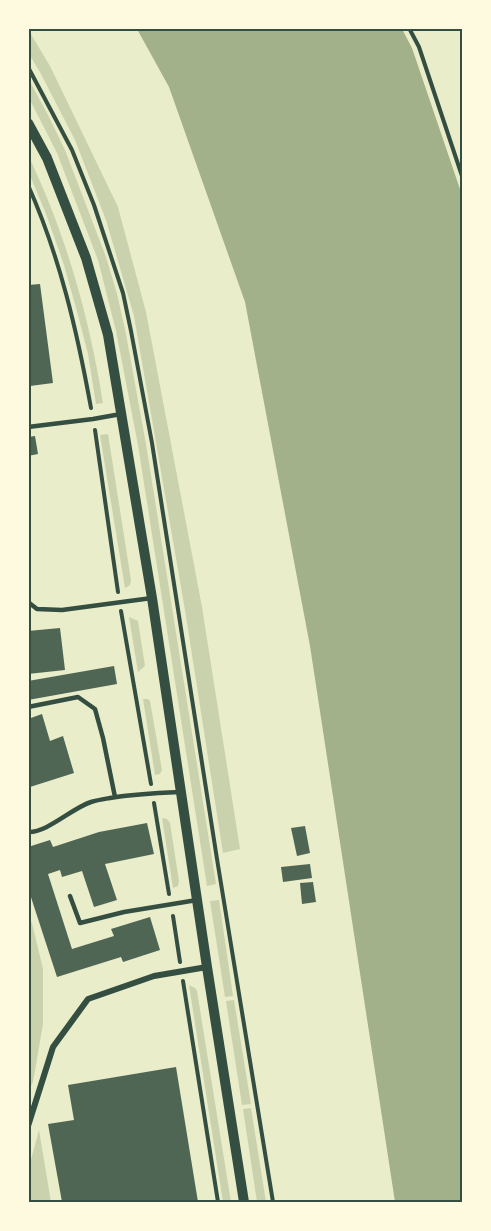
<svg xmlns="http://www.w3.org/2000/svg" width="491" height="1231" font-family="'Noto Sans',sans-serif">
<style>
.green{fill:#cad2ad}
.water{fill:#a3b18a}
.building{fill:#4f6655}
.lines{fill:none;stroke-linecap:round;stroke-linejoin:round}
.path{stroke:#344e41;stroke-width:4}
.service{stroke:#344e41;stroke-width:4.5}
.minor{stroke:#344e41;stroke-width:6}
.tertiary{stroke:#344e41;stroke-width:10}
.neatline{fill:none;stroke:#344e41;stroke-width:2}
</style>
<rect width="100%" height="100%" fill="#e9edc9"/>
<path class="green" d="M29,31l21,35 68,141 28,105 56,295 38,242 -17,4 -38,-243 -51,-294 -28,-96 -31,-80 -34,-66 -12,-20z
M29,80l18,33 18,37 41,107 11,37 8,35 21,115 70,440 -9,2 -69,-441 -22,-114 -18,-71 -41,-107 -28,-55z
M28,155c38,79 61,161 75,248l-7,1 -8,-50 -10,-39 -14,-50 -18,-51 -17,-41z
M108,434l23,146 -1,5 -5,3 -25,-153z
M129,617l9,4 7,45 -7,6z
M143,699h5l2,2 12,69 -2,4 -5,1z
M162,818l5,1 3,4 9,58 -1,5 -5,2z
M219,900l14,96 -8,1 -15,-96z
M29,919l3,4 11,46v55l-10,58 -4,8z
M189,985l6,3 2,3 34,211h-8z
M234,1000l17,104 -9,1 -16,-104z
M251,1108l15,94h-9l-14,-93z
M39,1130l12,72h-22v-35z"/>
<path class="water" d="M137,29h265l10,19 50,147v1007h-67l-85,-556 -65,-344 -76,-215z"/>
<path class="building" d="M40,284l13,99 -23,3 -2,-12v-89z
M35,436l3,18 -10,2v-19z
M60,628l5,42 -37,4v-43z
M114,666l3,18 -89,16v-19z
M42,714l8,27 13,-5 11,37 -44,14 -2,-4v-64z
M147,823l7,31 -49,10 12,36 -23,7 -12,-36 -20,6 -2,-7 -12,4 24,75 42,-13 -3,-7 39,-12 10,33 -37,12 -2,-5 -64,20 -29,-89v-41l22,-7 3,7 46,-15z
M305,826l5,27 -13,3 -6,-28z
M310,864l2,14 -29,4 -2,-15z
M313,882l3,20 -14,2 -2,-21z
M176,1067l22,135h-136l-14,-78 26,-4 -6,-35z"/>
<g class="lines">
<path class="path" d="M409,28l10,19 43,129
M28,67l44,83 22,55 29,88 8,38 21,112 65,416 56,343
M28,185c32,72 49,146 63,223
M95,430l23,162
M121,611l30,173
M154,803l15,91
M173,916l7,46
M183,981l35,221"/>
<path class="service" d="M28,427l65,-8 28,-5
M28,602l9,7 25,1 90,-12
M28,707l50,-10 17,12 8,29 12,59
M28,832c19,1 44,-24 63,-30 6,-2 13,-3 19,-4 24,-4 46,-5 70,-6
M70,896l10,27 44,-11 73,-12"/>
<path class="minor" d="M28,1126l25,-79 35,-48 66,-23 53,-9"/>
<path class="tertiary" d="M28,123l19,35 39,100 22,77 44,263 55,369 37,235"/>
</g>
<rect width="491" height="1231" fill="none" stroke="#fefae0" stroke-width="60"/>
<rect x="30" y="30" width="431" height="1171" class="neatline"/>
</svg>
